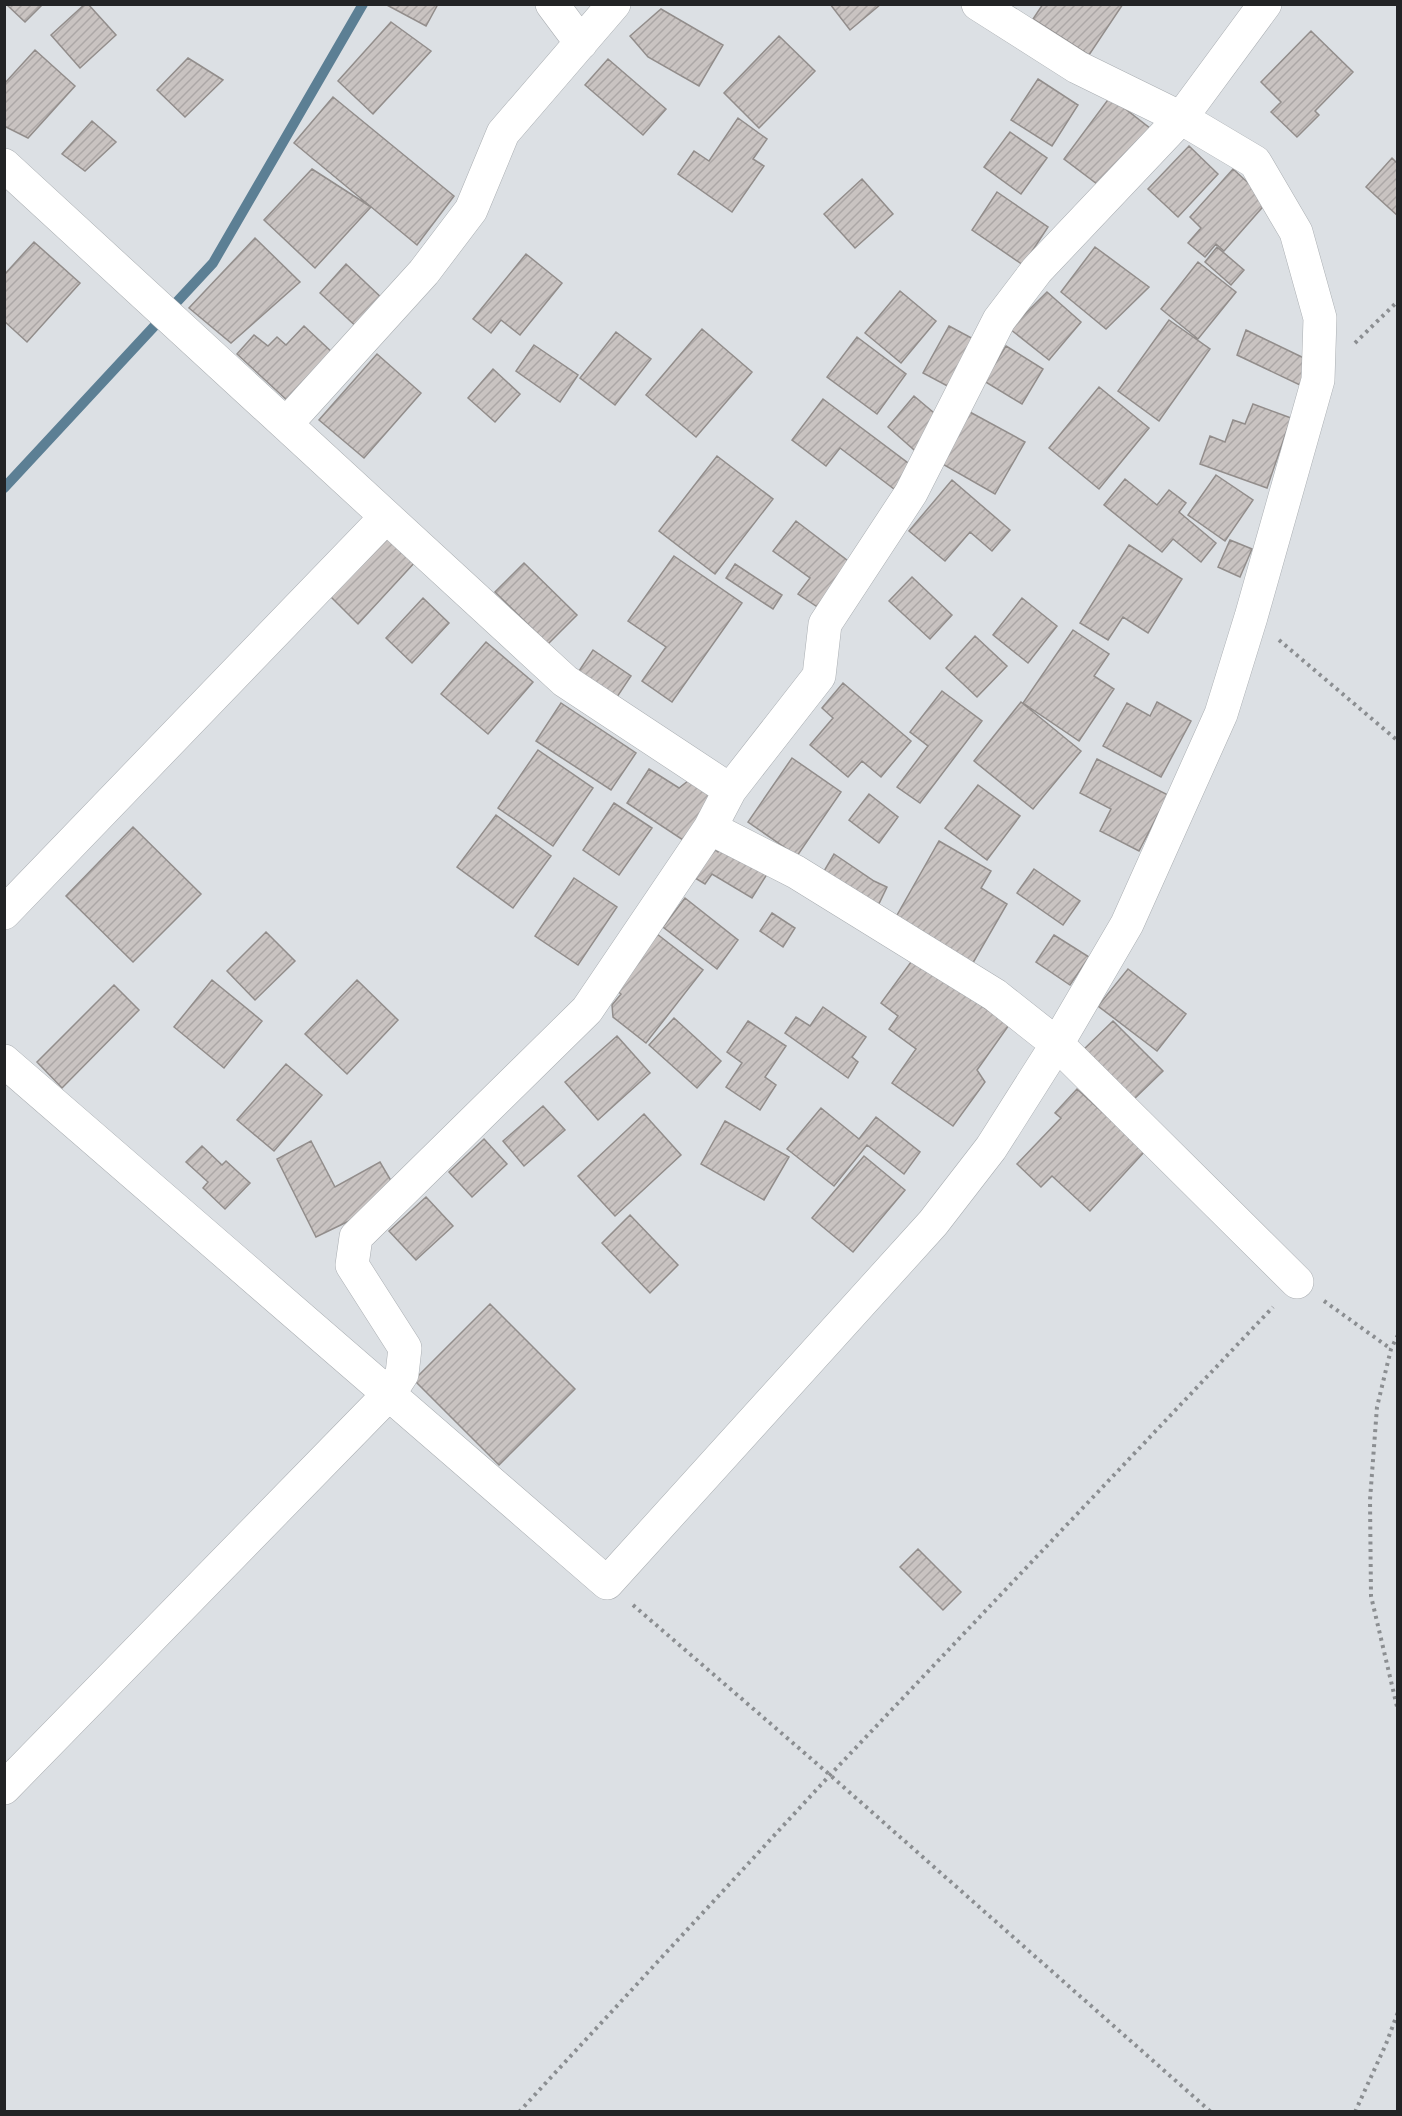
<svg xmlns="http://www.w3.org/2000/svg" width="1402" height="2116" font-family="'Space Grotesk',sans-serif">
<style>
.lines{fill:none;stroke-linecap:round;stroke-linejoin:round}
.stream{stroke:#5c7f94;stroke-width:10}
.building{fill:url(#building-hatch);stroke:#928d8b;stroke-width:1.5}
.minor-casing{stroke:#aaaeb2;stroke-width:34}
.path{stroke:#8b8e91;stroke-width:4;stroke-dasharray:3 4.5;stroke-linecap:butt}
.minor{stroke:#fff;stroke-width:33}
</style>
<defs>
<pattern id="building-hatch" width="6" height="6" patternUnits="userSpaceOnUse" patternTransform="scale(1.5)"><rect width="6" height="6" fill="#c9c3c1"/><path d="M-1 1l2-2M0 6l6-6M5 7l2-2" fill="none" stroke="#aca7a6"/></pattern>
</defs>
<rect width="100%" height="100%" fill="#dce0e4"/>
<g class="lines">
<path class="stream" d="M4,488l209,-225 150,-259"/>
</g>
<path class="building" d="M6,4h37l-18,18z
M85,4h3l28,31 -36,33 -29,-33z
M385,4h53l-12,22z
M830,4h51l-31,26z
M1043,4h80l-34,51 -56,-36z
M661,9l62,36 -24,41 -51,-29 -18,-21z
M391,22l40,29 -58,63 -35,-33z
M1311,31l42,41 -38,39 4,4 -22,22 -26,-25 10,-10 -20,-20z
M779,36l36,35 -56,57 -35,-35z
M35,50l40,36 -47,52 -24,-12v-42z
M188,58l35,22 -38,37 -28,-27z
M608,59l58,50 -23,26 -58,-50z
M1038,79l40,26 -26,41 -41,-26z
M333,97l121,99 -37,49 -123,-102z
M1110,97l41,32 -46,61 -41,-31z
M738,118l29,21 -14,20 11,7 -32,46 -54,-38 16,-23 15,10z
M92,121l24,21 -31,29 -23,-17z
M1010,132l37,26 -26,36 -37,-27z
M1189,146l29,28 -40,43 -30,-28z
M1392,158l6,6v52l-32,-29z
M312,169l59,38 -56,61 -51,-48z
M1233,169l35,32 -44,50 -8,-7 -11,13 -17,-14 13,-15 -11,-11z
M862,179l31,35 -38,34 -31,-34z
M997,192l51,35 -25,38 -51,-35z
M255,238l45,44 -69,61 -42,-35z
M34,242l46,41 -53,59 -23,-21v-46z
M1095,247l54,40 -43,42 -45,-37z
M1217,247l27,23 -13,15 -26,-23z
M526,254l36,29 -42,52 -19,-15 -10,13 -18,-14z
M1198,262l38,30 -38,47 -37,-30z
M346,264l41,39 -26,28 -41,-38z
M900,291l36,30 -35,42 -36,-30z
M1047,292l34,30 -32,38 -39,-31z
M1169,320l41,29 -51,72 -41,-30z
M304,326l31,29 -45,48 -53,-49 17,-19 14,11 9,-9 9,8z
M949,326l30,16 -26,47 -30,-16z
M702,329l50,43 -56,65 -50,-42z
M1246,330l64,31 -8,25 -65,-31z
M616,332l35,27 -36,46 -35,-27z
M857,337l49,37 -29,40 -50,-37z
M534,345l44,30 -18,27 -44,-31z
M1006,346l37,23 -21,35 -38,-23z
M377,354l44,39 -57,65 -45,-38z
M493,369l27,25 -25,28 -27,-24z
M1099,387l50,41 -50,61 -50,-41z
M914,396l26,22 -19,38 -33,-29z
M823,399l89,67 -18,23 -54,-41 -14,18 -34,-26z
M1253,404l38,14 -24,70 -67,-24 10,-28 15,6 8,-22 12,4z
M968,411l57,31 -30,52 -56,-32z
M717,456l56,43 -58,75 -56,-43z
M1216,475l37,25 -28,41 -37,-26z
M1125,479l32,26 12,-15 17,13 -7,9 37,31 -15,19 -28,-23 -11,13 -58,-47z
M952,480l58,50 -18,21 -22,-19 -25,29 -36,-30z
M796,521l56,43 -33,44 -21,-14 12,-16 -37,-27z
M385,533l31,28 -58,63 -31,-31z
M1230,540l22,9 -12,28 -22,-10z
M1129,545l53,34 -34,54 -25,-16 -15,23 -28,-17z
M674,556l68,47 -70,99 -30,-21 24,-34 -38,-26z
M524,563l53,52 -29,29 -53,-52z
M735,564l47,31 -9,14 -47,-31z
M912,577l40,38 -22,24 -41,-38z
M423,598l26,25 -37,40 -26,-25z
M1022,598l35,28 -29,37 -35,-28z
M1073,630l36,24 -15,22 20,13 -35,52 -56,-38z
M975,636l32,30 -30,31 -31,-29z
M486,642l47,40 -45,52 -47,-40z
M593,650l38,26 -16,24 -38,-26z
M843,683l68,58 -30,36 -19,-16 -14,16 -38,-32 23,-27 -11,-10z
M942,691l40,30 -62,82 -23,-16 31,-41 -18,-14z
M1021,702l60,49 -48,58 -59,-48z
M1157,702l34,19 -30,56 -58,-31 24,-43 23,13z
M561,703l75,50 -25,37 -75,-49z
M538,750l55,38 -40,58 -55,-38z
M792,758l49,34 -44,64 -49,-34z
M1097,759l71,36 -29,56 -39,-20 11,-22 -31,-16z
M649,769l30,19 14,-11 25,16 -32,49 -59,-39z
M978,785l42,31 -33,44 -42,-32z
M869,794l29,23 -19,26 -30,-23z
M614,803l38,25 -33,47 -36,-25z
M496,815l55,41 -38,52 -56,-41z
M133,827l68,67 -68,68 -67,-66z
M939,841l52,30 -10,17 26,16 -37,64 -78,-44z
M724,842l45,29 -17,27 -40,-24 -7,10 -15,-9 19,-30 9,7z
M834,854l40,27 13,6 -12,25 -55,-34z
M1034,869l46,32 -17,24 -46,-32z
M574,878l43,29 -39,58 -43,-29z
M685,898l53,42 -21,29 -54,-42z
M772,913l23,15 -12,19 -23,-16z
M266,932l29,29 -40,39 -28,-29z
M657,934l46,36 -57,73 -33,-26 -1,-12 9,-11 -6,-5z
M1054,935l35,22 -19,28 -34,-23z
M914,958l95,67 -32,45 8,12 -32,44 -61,-43 24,-34 -27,-20 9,-13 -17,-13z
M1128,969l58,45 -29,37 -59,-45z
M212,980l50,41 -38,47 -50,-41z
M357,980l41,40 -51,54 -42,-40z
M114,985l25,25 -77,78 -25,-26z
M823,1007l43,30 -14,20 6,5 -10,16 -63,-45 11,-16 14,9z
M674,1018l47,43 -24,27 -48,-43z
M748,1021l38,25 -21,31 11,8 -16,25 -34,-23 16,-24 -15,-11z
M1113,1021l50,50 -33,32 -49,-51z
M617,1036l33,37 -52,47 -33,-38z
M286,1064l36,31 -48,56 -37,-31z
M1077,1089l68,62 -55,60 -38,-35 -11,11 -24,-23 44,-46 -6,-5z
M543,1106l22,24 -41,36 -21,-25z
M821,1108l38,31 17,-22 44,35 -16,22 -37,-29 -33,41 -47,-37z
M644,1114l37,41 -66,61 -37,-40z
M725,1121l64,36 -25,43 -63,-36z
M484,1139l23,25 -35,33 -23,-25z
M311,1141l24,46 45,-25 13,22 -42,36 -35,17 -39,-78z
M202,1146l20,19 4,-4 24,22 -25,26 -22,-21 5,-6 -22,-20z
M864,1156l41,34 -52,62 -41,-34z
M426,1197l27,29 -37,34 -27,-29z
M630,1215l48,50 -28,28 -48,-50z
M490,1304l85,85 -76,76 -85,-85z
M918,1549l43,43 -18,18 -43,-43z"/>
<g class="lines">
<g class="minor-casing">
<path id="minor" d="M552,4l29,39
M4,165l561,516 165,109
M287,423l137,-151 47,-62 32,-77 111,-129
M710,828l86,44 199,123 62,49 240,238
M4,913l382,-396
M4,1061l603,522 326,-360 58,-75 66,-104 70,-120 94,-210 30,-97 67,-237 2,-62 -24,-86 -41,-70 -74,-44 -104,-51 -99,-63
M4,1788l385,-394 13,-20 3,-26 -53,-83 4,-28 231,-227 123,-182 20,-38 89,-114 6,-52 86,-131 88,-173 38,-50 144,-152 84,-114"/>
</g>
<path class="path" d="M1355,343l43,-42
M1279,640l119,101
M1324,1301l67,48
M1398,1335l-7,14 -14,58 -7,93 1,96 27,115
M633,1605l197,170 381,337
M519,2112l311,-337 443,-468
M1355,2112l31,-68 12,-32"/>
<use href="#minor" class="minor"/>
</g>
<rect width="1402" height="2116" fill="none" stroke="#222325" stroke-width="12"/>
</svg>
